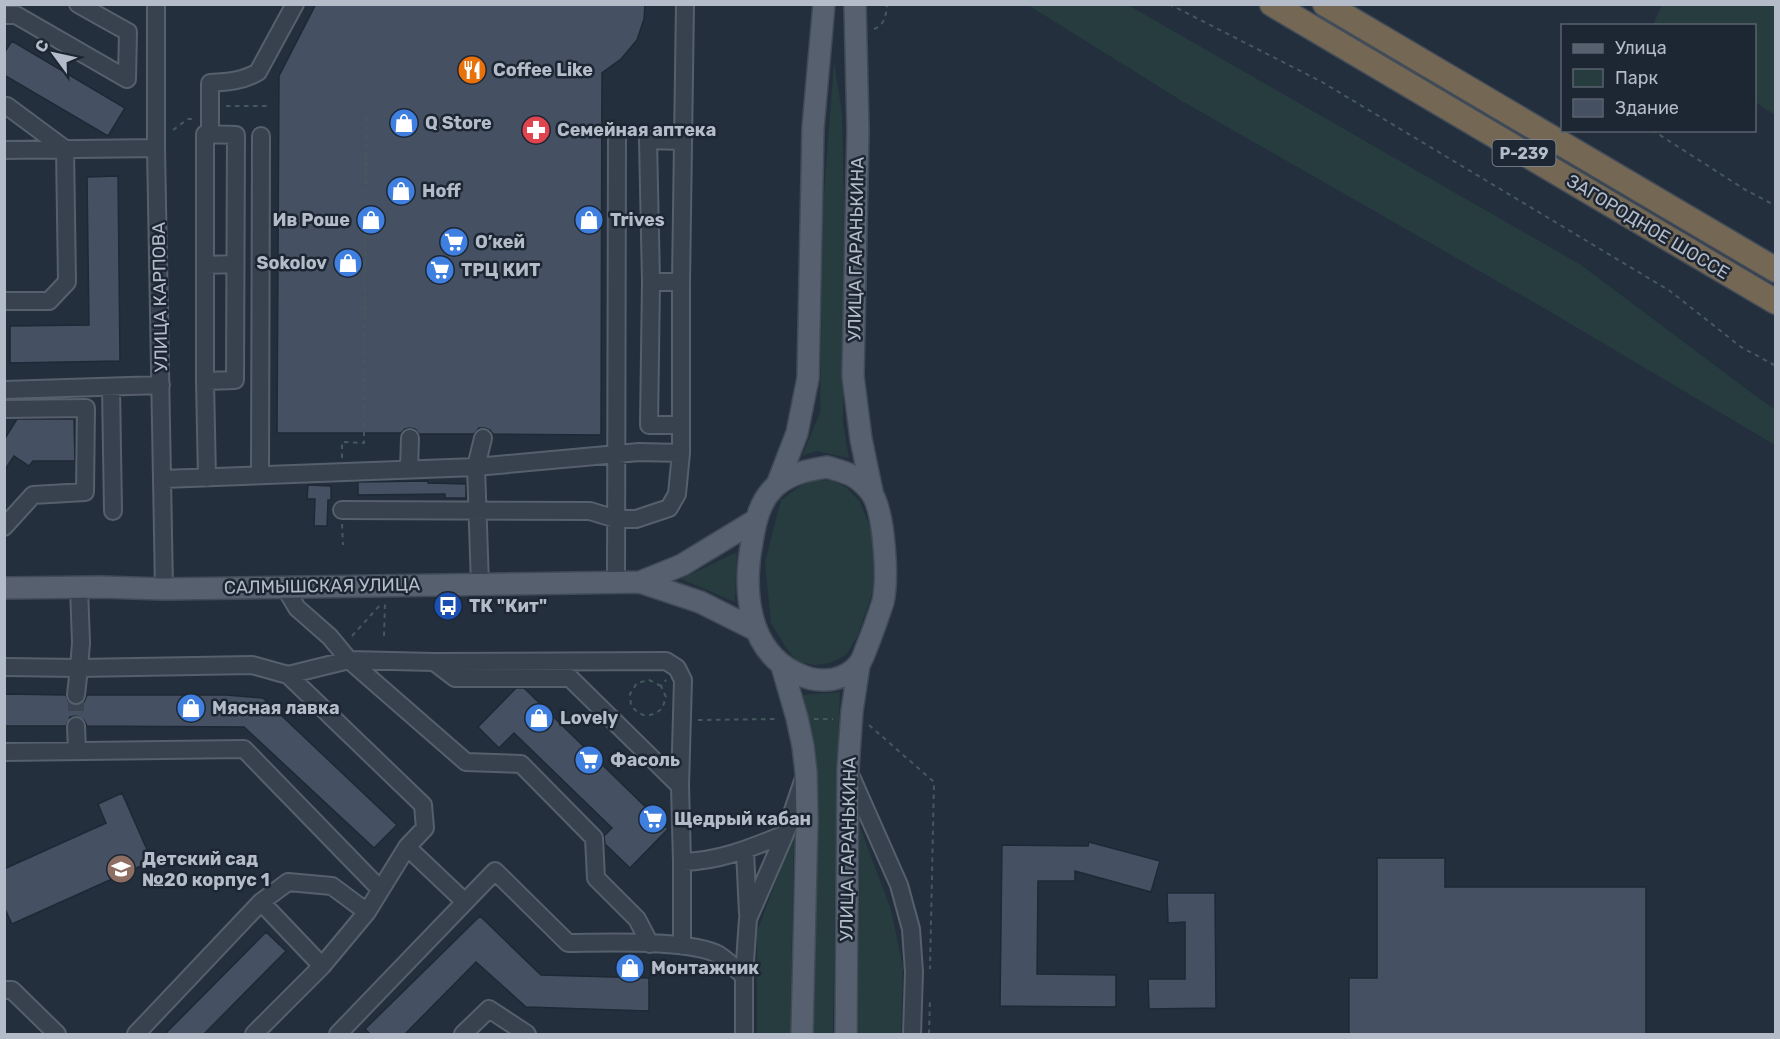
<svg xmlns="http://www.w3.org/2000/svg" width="1780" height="1039" font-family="Rubik,sans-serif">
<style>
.green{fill:#263c3f}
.building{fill:#455162;stroke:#1f2835;stroke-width:1.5}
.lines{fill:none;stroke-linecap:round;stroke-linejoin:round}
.minor-tunnel{stroke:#3a4453;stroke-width:16;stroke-dasharray:16 8;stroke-linecap:butt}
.minor-casing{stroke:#565f6c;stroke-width:20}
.major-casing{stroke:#414a57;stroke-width:24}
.highway-casing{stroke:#434c59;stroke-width:27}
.path{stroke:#44595c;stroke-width:2;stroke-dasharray:4.5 4.5;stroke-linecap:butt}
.minor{stroke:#38414e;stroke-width:16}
.major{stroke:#56606e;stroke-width:21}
.highway{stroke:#746855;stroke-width:24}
.labels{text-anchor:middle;stroke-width:5;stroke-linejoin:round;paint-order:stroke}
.shield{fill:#1d2633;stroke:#878f9c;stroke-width:1.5}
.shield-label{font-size:16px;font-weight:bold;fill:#b4bcc9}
.poi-label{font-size:18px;font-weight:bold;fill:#b4bcc9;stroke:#1d2633;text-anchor:start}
.street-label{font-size:18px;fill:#b4bcc9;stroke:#1d2633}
</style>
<rect width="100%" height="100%" fill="#242f3e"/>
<path class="green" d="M1028,5h100l453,260 180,135 14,9v36l-238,-141 -355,-203z
M1662,5h113v110l-20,-13 -1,-76 -101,-1z
M834,62l8,51 2,93 -1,218 6,34 -33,-7 -14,5 18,-43 3,-206z
M831,480l16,8 13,14 11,27 3,23 -1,39 -16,46 -11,18 -16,8 -15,2 -17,-3 -11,-13 -16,-26 -6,-61 16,-62 26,-19z
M737,552l-2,50 -54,-23z
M840,692l-4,114 -3,228h-19l-2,-289 -10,-50z
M860,827l31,83 12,56 -2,68h-43z
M794,832l-4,202h-33v-102z"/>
<path class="building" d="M316,4h329l-1,15 -7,21 -16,19 -19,14 -1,362 -108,-1 -3,-4 -5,-2h-6l-5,6h-55l-4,-5 -5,-1 -5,1 -4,4h-124l2,-357z
M12,41l113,67 -17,28 -104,-61v-22z
M118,176l2,185 -110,2v-37l79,-1 -2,-148z
M17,419h57l1,42h-42l-4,5 -15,-10 -10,15v-31z
M428,481v2l38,1v14h-21v-4l-87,1v-13z
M308,485l23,1v14h-3l-1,26h-13l1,-27h-8z
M516,688h8l144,141 -38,39 -25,-24 -1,-8 8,-8 -98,-95 -15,15 -21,-21z
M4,694l62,1 3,8 6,2 9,-3 3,-7h139l37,3 134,127 -23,23 -130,-121 -157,-1 -3,-6 -8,-4 -6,1 -4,9h-62z
M122,793l30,68 -140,63 -8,-17v-38l102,-46 -8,-19z
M1089,842l71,19 -9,31 -76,-21v10h-37l-1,93 79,1v32l-116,-1 2,-161 86,1z
M1377,858h68v29h201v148h-297v-57h28z
M1167,893h48l1,115 -67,1 -1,-30h37v-57l-17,1z
M480,916l61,59 108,3v33l-123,-4 -50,-45 -72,73h-33l-6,-6z
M266,932l20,19 -83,84h-39z"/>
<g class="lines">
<path class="minor-tunnel" d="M76,695v31"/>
<g class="minor-casing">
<path id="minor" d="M156,4v144l8,441
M4,15h12l111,64 1,-47 -50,-28
M210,134v-51c17,-1 33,-2 48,-11l37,-68
M4,150l152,-2
M205,265l30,-1
M651,282h30
M4,301h45l18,-19 -2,-133 -58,-43
M205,381l30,-1 1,-245 -31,-1v247l2,97
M111,387l2,124
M4,390l157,-5
M4,409l82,-1 -1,84 -52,3 -29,32
M681,425h-32l2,-143 -3,-142 35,1
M409,469l1,-31
M260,475l1,-339
M163,479l313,-12 163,-15 42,1v-171l4,-278
M342,510l248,1 26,8h20l33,-11 8,-14 4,-41
M616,582l1,-448
M480,585l-4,-118 7,-29
M284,586l13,22 33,29 19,23 117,102 55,2 73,74 2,40 41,41 13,25
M434,662l21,16h115l110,108
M4,667l75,1 2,-25 -2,-56
M288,675l61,-15 85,2 232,-1 11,7 6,12 -3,106 2,76c38,-1 69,-14 103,-28
M76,695l3,-27 173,-3 36,10 135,130 2,23 -18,19 -40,65 -45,54 -68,68
M76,726l1,25
M4,752l240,-3 136,140
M849,772l50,113 12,44 3,43 -2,62
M745,851l3,62
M261,902l61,64
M465,902l30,-31 73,72c35,0 122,-4 151,12 9,6 17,14 25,21
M682,946v-84
M4,990h8l45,44
M136,1034l125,-132 27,-20 44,4 35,26
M338,1034l127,-132 -58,-55
M463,1034l26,-25 38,25
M744,1034v-58l4,-57 37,-85 18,-53"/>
</g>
<g class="major-casing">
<path id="major" d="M855,4l3,126 -5,246 8,63 11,53
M827,467c20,6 29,7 43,24 15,18 18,88 13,111 -5,15 -11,32 -17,47 -2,5 -4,12 -8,16 -8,10 -24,16 -36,15 -10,0 -18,-3 -26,-7 -49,-23 -53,-84 -44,-131 3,-20 8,-43 25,-57 14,-12 32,-15 50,-18z
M777,485l20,-52 11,-55 5,-250 11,-124
M640,582l42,-17 74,-45
M4,588l97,-1 63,2 476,-7 60,20 56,28
M782,666l15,52 6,28 3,26 1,46 -5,216
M846,1034l2,-265 4,-58 7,-46"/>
</g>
<g class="highway-casing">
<path id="highway" d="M1272,4l504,298
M1325,4l451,266"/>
</g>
<path class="path" d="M1169,4l153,78 348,209 71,56 35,19
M874,29c11,-4 12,-14 13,-25
M226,106h45
M173,130l15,-11h7
M1652,130l92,59 32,17
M342,458v-16l22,1 2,-326
M342,524l1,21
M352,636l29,-32
M384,636l1,-33
M661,686l-12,-6 -12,3 -7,11 1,12c12,12 17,12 31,3l4,-12 -5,-11 5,-6
M814,719h19
M698,720l81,-1
M869,725l65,57 -4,187
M929,1034l1,-35"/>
<use href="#minor" class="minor"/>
<use href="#major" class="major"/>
<use href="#highway" class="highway"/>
</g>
<defs>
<g id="restaurant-disc" transform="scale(1.5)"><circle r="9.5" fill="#e8710a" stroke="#1d2633"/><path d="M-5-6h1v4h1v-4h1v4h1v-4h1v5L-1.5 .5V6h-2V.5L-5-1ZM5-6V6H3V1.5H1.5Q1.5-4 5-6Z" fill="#fff"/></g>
<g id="shop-disc" transform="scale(1.5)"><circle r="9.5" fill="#3f7fe0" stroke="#1d2633"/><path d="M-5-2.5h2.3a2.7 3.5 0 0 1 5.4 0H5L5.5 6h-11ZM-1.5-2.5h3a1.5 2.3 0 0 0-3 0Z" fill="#fff"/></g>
<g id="pharmacy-disc" transform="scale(1.5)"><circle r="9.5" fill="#e0444e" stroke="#1d2633"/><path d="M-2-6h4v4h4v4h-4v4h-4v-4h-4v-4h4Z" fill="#fff"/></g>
<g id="supermarket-disc" transform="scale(1.5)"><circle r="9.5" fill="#3f7fe0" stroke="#1d2633"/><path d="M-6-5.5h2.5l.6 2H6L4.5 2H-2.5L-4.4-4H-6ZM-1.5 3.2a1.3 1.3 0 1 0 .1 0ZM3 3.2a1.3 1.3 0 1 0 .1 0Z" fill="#fff"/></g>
<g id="bus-disc" transform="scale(1.5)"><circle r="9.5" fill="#1a4fb4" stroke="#1d2633"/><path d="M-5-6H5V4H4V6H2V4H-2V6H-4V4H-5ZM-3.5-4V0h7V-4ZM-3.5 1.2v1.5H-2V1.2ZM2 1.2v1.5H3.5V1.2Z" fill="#fff"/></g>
<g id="school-disc" transform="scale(1.5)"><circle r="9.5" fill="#8d6e63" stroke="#1d2633"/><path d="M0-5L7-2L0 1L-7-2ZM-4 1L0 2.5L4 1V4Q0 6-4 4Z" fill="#fff"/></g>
</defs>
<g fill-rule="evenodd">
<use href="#restaurant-disc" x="472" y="70"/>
<use href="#shop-disc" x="404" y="123"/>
<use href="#pharmacy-disc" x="536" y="130"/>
<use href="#shop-disc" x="401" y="191"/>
<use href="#shop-disc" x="371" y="220"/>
<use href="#shop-disc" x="589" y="220"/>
<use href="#supermarket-disc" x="454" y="242"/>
<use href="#shop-disc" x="348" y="263"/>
<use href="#supermarket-disc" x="440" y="270"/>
<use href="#bus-disc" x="448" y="606"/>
<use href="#shop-disc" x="191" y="708"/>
<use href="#shop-disc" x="539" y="718"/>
<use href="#supermarket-disc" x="589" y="760"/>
<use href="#supermarket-disc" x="653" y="819"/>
<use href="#school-disc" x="121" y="869"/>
<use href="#shop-disc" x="630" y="968"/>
</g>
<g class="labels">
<rect class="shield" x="1492.5" y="140" width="63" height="26" rx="4.5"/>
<g class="shield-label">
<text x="1524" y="159">Р-239</text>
</g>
<g class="poi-label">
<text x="493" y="76">Coffee Like</text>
<text x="425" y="129">Q Store</text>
<text x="557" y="136">Семейная аптека</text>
<text x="422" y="197">Hoff</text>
<text x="350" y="226" text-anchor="end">Ив Роше</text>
<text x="610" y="226">Trives</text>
<text x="475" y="248">О’кей</text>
<text x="327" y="269" text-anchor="end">Sokolov</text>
<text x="461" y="276">ТРЦ КИТ</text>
<text x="469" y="612">ТК "Кит"</text>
<text x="212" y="714">Мясная лавка</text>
<text x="560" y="724">Lovely</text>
<text x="610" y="766">Фасоль</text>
<text x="674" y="825">Щедрый кабан</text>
<text x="142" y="865">Детский сад<tspan x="142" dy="21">№20 корпус 1</tspan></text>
<text x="651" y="974">Монтажник</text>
</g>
<g class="street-label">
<text transform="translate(1648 227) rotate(31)" y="6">ЗАГОРОДНОЕ ШОССЕ</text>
<text transform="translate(856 249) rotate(-89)" y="6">УЛИЦА ГАРАНЬКИНА</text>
<text transform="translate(160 297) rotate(-91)" y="6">УЛИЦА КАРПОВА</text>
<text transform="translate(322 586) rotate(-1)" y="6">САЛМЫШСКАЯ УЛИЦА</text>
<text transform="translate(848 849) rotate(-89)" y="6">УЛИЦА ГАРАНЬКИНА</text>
</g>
</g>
<rect width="1780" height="1039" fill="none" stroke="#b4bcc9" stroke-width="12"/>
<rect x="1561" y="24" width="195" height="108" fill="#1d2633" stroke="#59626f" stroke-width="1.5"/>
<rect x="1573" y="44" width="30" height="9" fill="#56606e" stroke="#59626f" stroke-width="1.5"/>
<text x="1615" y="54" font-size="18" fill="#b4bcc9">Улица</text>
<rect x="1573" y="69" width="30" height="18" fill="#263c3f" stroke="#59626f" stroke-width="1.5"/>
<text x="1615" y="84" font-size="18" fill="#b4bcc9">Парк</text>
<rect x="1573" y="99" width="30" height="18" fill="#455162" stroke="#59626f" stroke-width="1.5"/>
<text x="1615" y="114" font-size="18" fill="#b4bcc9">Здание</text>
<g transform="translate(54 54) rotate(303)" stroke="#1d2633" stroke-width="4.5" paint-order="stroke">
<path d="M0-4.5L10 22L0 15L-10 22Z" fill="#b4bcc9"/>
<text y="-9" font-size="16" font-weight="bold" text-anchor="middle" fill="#b4bcc9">С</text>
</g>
</svg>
